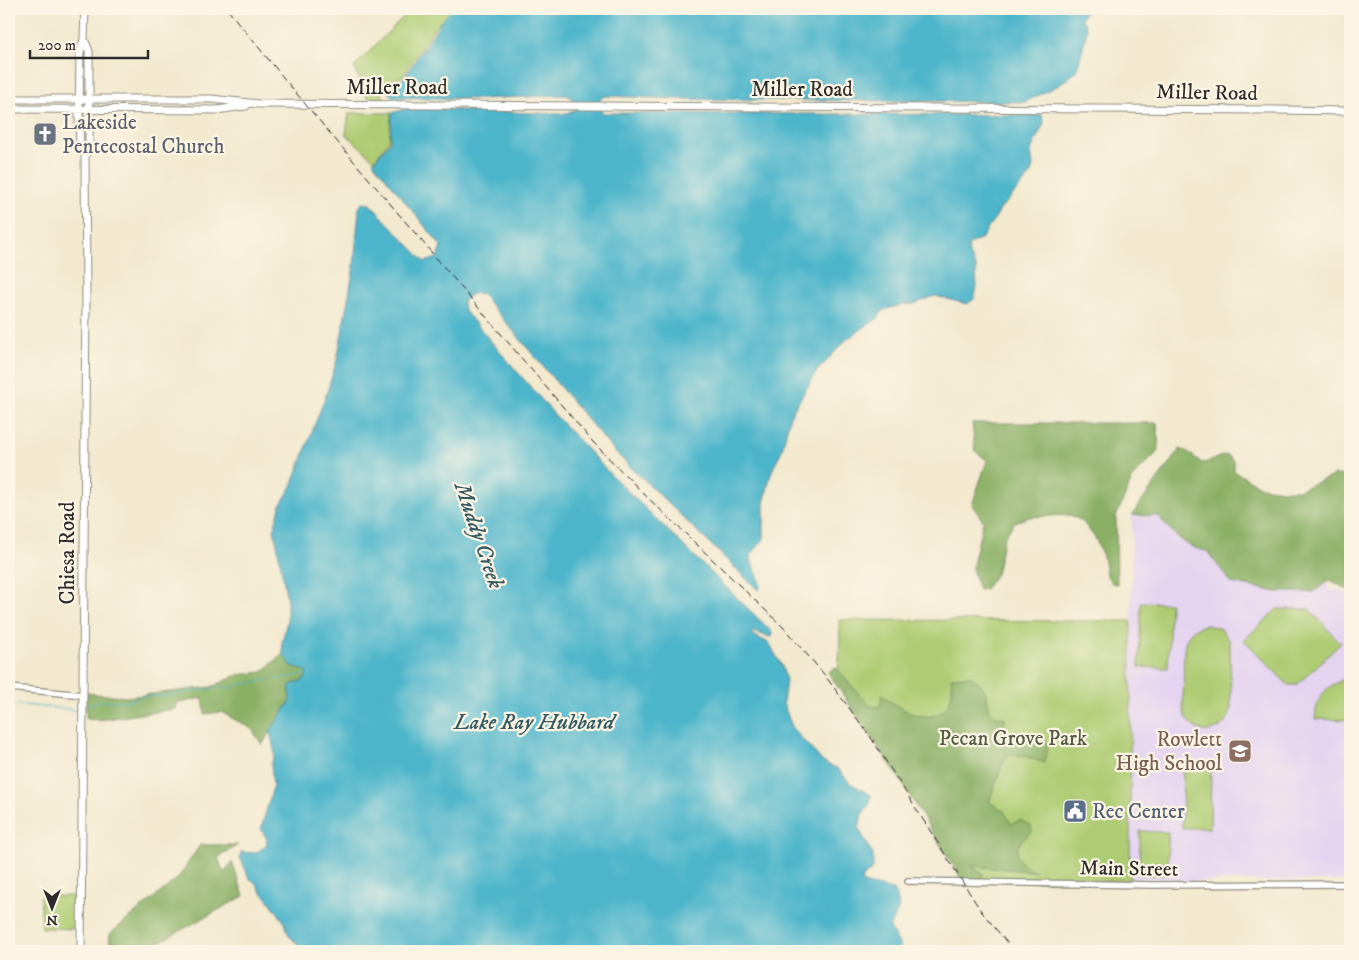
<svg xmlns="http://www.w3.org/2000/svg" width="1359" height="960" font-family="'IM FELL DW Pica',serif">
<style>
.built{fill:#e4d3f1}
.green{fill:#aecc73;stroke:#6c7c4f}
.forest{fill:#8ab065;stroke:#5a6e48}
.water{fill:#4db5cb;stroke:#3c707b}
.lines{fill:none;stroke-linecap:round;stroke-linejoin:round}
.stream{stroke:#4db5cb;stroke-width:1}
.minor-casing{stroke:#8e8a7d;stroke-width:8}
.major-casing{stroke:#8e8a7d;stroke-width:9}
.minor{stroke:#fff;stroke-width:5.5}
.major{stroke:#fff;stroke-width:7}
.rail{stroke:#2b2b2b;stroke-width:1;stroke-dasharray:8 4;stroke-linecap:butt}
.labels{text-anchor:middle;stroke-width:4.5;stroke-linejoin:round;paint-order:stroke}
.street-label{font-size:21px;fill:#2b2b2b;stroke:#fcf5e5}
.worship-label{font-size:21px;fill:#5b616d;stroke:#fcf5e5;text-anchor:start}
.park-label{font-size:21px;fill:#525b41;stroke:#fcf5e5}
.education-label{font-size:21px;fill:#785e54;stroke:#fcf5e5;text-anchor:end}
.service-label{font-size:21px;fill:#4e5e75;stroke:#fcf5e5;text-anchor:start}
.water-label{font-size:22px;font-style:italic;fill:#375b63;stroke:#fcf5e5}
</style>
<rect width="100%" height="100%" fill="#fcf5e5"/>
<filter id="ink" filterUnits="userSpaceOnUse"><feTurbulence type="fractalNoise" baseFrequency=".02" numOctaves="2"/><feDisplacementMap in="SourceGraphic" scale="10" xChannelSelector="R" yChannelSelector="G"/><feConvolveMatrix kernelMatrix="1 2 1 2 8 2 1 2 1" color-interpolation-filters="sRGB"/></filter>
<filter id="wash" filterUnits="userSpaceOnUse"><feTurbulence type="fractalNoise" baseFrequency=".0096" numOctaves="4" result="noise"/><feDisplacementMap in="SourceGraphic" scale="20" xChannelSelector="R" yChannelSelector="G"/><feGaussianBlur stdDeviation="1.12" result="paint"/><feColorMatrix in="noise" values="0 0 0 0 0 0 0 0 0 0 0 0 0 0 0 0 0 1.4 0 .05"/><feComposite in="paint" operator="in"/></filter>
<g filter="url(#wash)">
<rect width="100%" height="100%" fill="#f2e9cf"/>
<path class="built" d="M1132,515l26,1 18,20 31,14 12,18 58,24h36l12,-9 6,7h8l11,6v285h-220z"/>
<path class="green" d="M411,9h42l-18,18 -32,49 -15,8h-7l-1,7 6,10 -10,-1 -9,-3 -13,-30z
M349,113h42l-2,28 -15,19 -28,-26z
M1141,602l29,1 -2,65 -29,-1z
M1277,609h32l32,34 -44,42h-9l-44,-45z
M839,620l292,1 -1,260h-167l-69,-111 -57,-84 3,-46z
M1207,625l14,4 9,12 1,67c-6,31 -42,31 -48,0l1,-59c2,-15 9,-22 23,-24z
M1345,679h5v41l-35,-1c1,-21 10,-33 30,-40z
M1183,763h28l-1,65h-28z
M1140,831l28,1v43h-29z
M40,896h38v33l-36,-1z"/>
<path class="forest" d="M972,423h185l2,28 -26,26 -17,40 1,67 -5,-1 -6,-9 -3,-18 -8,-18 -13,-17 -12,-6 -41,2 -14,5 -11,16 -8,36 -11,15 -6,1 -7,-21 11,-48 -11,-16 15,-45 -12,-9z
M1180,449l8,3 14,11c11,-1 16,-8 26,-8l6,7v9l27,16 22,3h15l37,-15 15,1v115l-20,-11 -17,12h-36l-46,-9 -24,-32c-21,-2 -36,-20 -49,-35l-26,-1z
M283,654l9,12 14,5 1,3 -3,6 -14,5v16l-28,44 -10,-16 -31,-17 -16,2 -2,-16 -25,5 -3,6 -75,11 -14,-1v-26l41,4 84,-10 27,-12 24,-3z
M835,667l35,39 10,1 2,-12c15,11 40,30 59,17 12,-9 12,-21 10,-35l20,-1c12,9 18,17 17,33l7,7 10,2 -1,15 18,9 9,-9 17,11 -3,19 -21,-7 -18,-1 -17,47 15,9 7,13 9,-4 11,6 1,6c-9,6 -22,19 -11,30 4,3 10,6 14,9h-8l-55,-5 12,9 -4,6h-17l-69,-111 -66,-98z
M200,845h38l-20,13 6,15 8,-11 12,34 -101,55h-38l4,-1 1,-16 68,-56z"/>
<path class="water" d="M453,9h634l-6,10 4,4 2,7 -10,41 -16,13 -36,18 -348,-3 -71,-3 -5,2 -2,7 1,5 4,3 438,2 2,8 -13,27 2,16 -3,10 -28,31 -20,31 -12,6 -2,3 1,7 7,13 1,21 -3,11 -7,5 -32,-8 -21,8h-8l-23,6 -5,8 -31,21 -30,32 -27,45 -8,34 -11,23 -7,31v35l-13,16c0,12 10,21 9,33l-2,2 -144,-139 -132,-157c-9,-2 -13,1 -19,8l1,8 90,104 56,60 162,158 -1,5 -18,-5 -2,2 18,9 13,23 4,14 -3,23 10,26 30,33 15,7 12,14 21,12 -1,8 -8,12 -3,14 14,26v14l-12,10 2,4 30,7c7,12 8,16 1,29 -2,2 -3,4 -4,7 0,7 10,13 10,25h-602v-7l-9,-8 -4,-13 -17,-24 -7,-7 -4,-8 -8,-6 -9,-21 1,-5 14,1 11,-7 1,-7 -6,-10 12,-42 -2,-23 4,-9 -5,-24 20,-29v-17l14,-5 3,-6 -1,-3 -14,-5 -9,-12 -1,-11 5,-23v-20l-13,-72 7,-24 11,-18 35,-94 10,-32 17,-94 5,-58 3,-5 8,1 55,58 12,-4 4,-12 -68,-84 17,-20 2,-29 16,-5 153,6 14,-3 -2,-12 -7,-4 -87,4 -86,-2 -11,-10 1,-3h13l8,-6 38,-58z"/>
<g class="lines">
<path class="stream" d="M9,704l60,5 8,2
M87,705l14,-4h27l17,-5h20l50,-8h16l6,-3 71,-11"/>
</g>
</g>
<g filter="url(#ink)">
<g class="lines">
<g class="minor-casing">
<path id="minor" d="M9,688l74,7
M908,881l245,4 197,-1"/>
</g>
<g class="major-casing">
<path id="major" d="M9,99h202l48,5 1017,6 69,1 5,2
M9,109l207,1 30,-4
M85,154l-5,-5 -1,-32 1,-65 4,-13 1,-30
M81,951l5,-657 -1,-140 4,-5v-98l-5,-12"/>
</g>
<use href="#minor" class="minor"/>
<use href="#major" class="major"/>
<path class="rail" d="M227,9l79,96 286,336 52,53 139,133 40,46 47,63 111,175 33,40"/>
</g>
</g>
<defs>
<g id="church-square" transform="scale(1.25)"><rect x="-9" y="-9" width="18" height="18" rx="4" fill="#6b7280" stroke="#fcf5e5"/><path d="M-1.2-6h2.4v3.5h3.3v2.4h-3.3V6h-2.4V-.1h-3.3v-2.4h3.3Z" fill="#fff"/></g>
<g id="school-square" transform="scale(1.25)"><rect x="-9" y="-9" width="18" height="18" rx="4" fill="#8d6e63" stroke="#fcf5e5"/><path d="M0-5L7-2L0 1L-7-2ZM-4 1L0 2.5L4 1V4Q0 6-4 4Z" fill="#fff"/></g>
<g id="civic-square" transform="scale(1.25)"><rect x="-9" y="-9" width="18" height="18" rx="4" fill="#5c6f8a" stroke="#fcf5e5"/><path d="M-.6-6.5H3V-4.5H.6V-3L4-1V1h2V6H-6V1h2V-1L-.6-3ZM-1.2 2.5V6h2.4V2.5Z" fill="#fff"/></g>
</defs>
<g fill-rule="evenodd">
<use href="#church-square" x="45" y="134"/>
<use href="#school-square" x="1240" y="751"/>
<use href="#civic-square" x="1075" y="811"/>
</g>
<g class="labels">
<g class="street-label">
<text x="397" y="94">Miller Road</text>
<text x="802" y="96">Miller Road</text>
<text transform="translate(1207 92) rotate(1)" y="7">Miller Road</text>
<text transform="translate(67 553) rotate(-90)" y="7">Chiesa Road</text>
<text transform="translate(1129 868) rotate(1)" y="7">Main Street</text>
</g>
<g class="worship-label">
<text x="62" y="129">Lakeside<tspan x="62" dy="24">Pentecostal Church</tspan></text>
</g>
<g class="park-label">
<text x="1013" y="745">Pecan Grove Park</text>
</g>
<g class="education-label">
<text x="1222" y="746">Rowlett<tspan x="1222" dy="24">High School</tspan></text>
</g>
<g class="service-label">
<text x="1092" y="818">Rec Center</text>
</g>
<g class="water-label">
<text transform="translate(480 535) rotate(71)" y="8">Muddy Creek</text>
<text x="534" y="729">Lake Ray Hubbard</text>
</g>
</g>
<rect width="1359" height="960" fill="none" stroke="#fcf5e5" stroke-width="30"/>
<g transform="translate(52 908) rotate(180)" stroke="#fcf5e5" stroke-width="4" paint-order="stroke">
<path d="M0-4L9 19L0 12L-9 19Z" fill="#2b2b2b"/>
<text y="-8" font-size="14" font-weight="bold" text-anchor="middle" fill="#2b2b2b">N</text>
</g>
<path d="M30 50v8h118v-8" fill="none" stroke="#2b2b2b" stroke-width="2.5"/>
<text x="38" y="50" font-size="15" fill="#2b2b2b" stroke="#fcf5e5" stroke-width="4" paint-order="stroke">200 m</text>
</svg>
